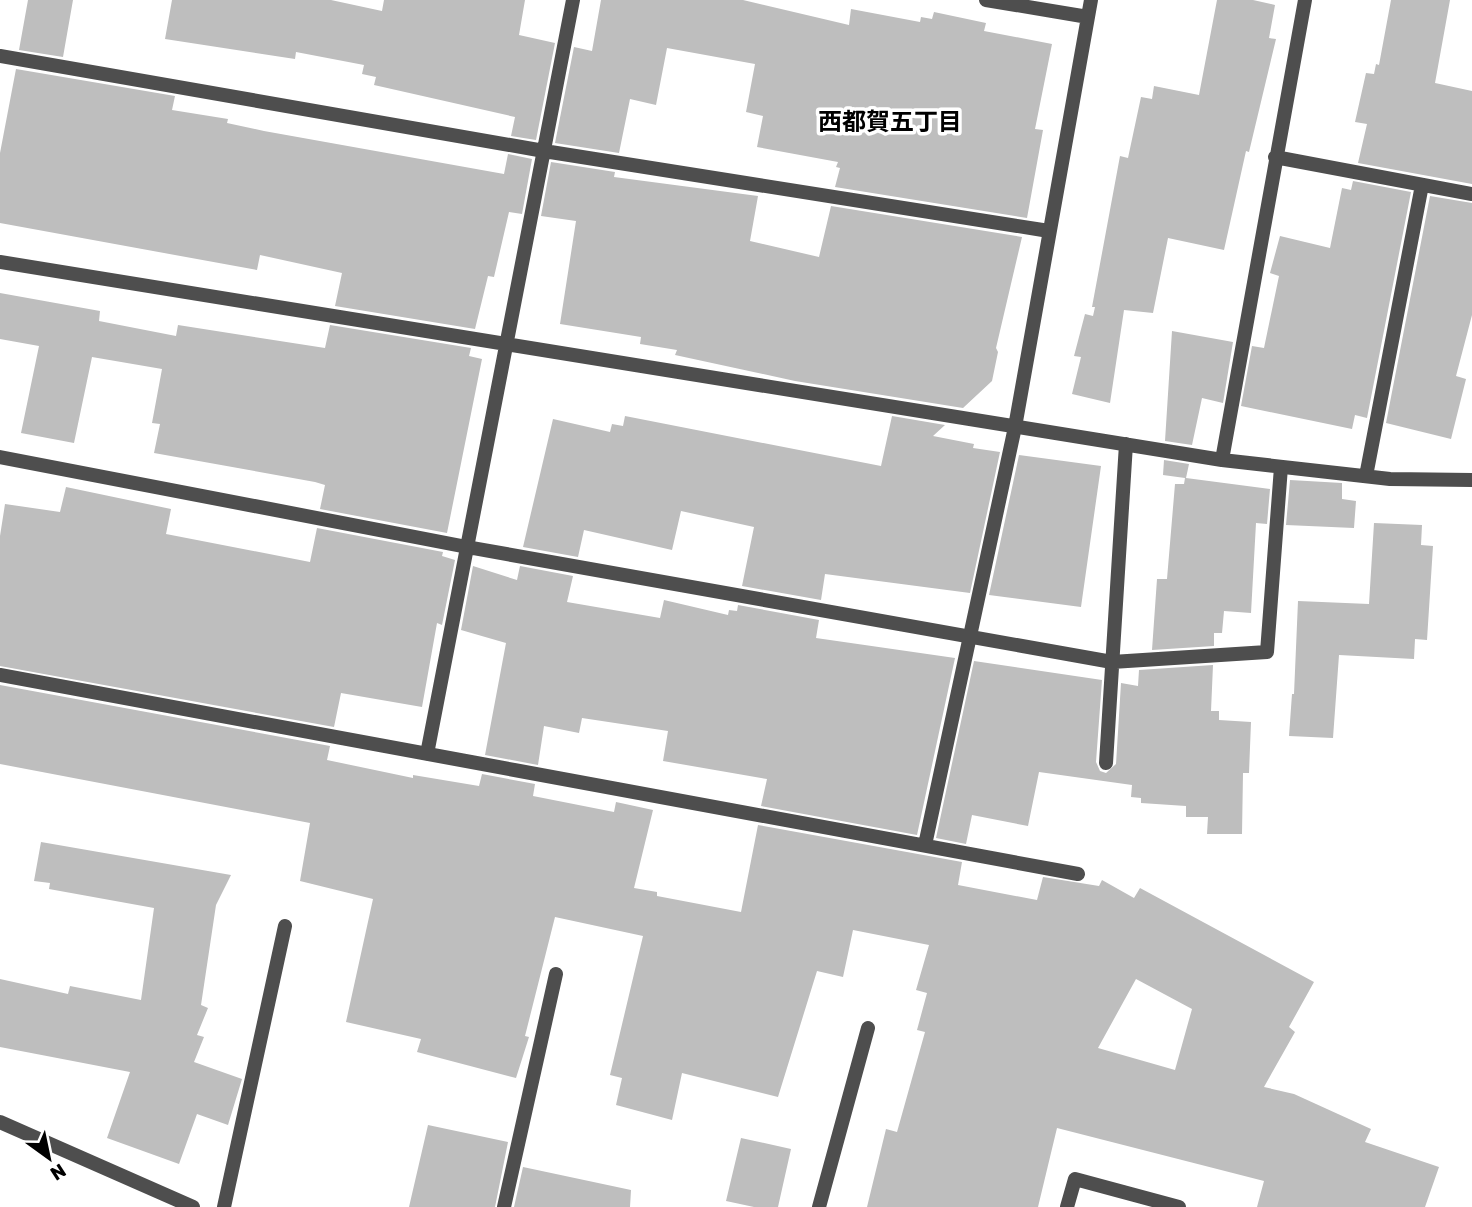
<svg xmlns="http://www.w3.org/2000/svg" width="1472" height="1207" font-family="Rubik,'Noto Sans JP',sans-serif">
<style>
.building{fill:#bebebe;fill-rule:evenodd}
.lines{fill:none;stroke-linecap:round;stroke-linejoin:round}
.street{stroke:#4e4e4e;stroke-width:14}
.labels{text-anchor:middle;stroke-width:7;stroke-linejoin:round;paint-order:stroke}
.neighbourhood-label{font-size:24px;font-weight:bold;fill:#000;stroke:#fff}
</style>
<rect width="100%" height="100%" fill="#fff"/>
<path class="building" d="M28,0h45l-10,57 -44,-7z
M172,0h159l51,11 2,-11h141l-6,35 36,8 -19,97 -25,-4 4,-19 -141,-32 2,-8 -14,-3 2,-9 -68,-13 -1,7 -130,-20z
M601,0h142l106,25 2,-16 69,13 1,-5 11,2 2,-7 52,11 -2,8 68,13 -17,85 8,1 -16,88 -192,-31 5,-19 -4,-1 2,-5 -81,-15 6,-31 -17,-4 9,-48 -88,-16 -11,57 -26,-6 -11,54 -64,-10 19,-96 18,4z
M1217,0h36l22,5 -6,33 7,1 -27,113 -3,-1 -22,99 -56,-12 -15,75 -29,-3 -14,93 -38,-9 9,-37 -7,-1 11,-42 8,2 2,-9h-3l28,-151 8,2 13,-61 11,2 2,-13 45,9z
M1391,0h59l-15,83 37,8v93l-114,-21 9,-39 -12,-2 11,-49 8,1 2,-10 3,1z
M16,69l159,27 -3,14 56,9 -1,4 37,8 240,43 4,-20 24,5 -10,55 -13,-2 -15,65 -6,-1 -13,53 -140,-23 7,-33 -82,-18 -3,15 -257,-47v-70z
M551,162l64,10 -1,5 144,19 -8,45 69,16 12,-51 191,31 -26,111 2,4 -6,29 -29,27 -168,-27 -120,-26 2,-5 -37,-6 1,-7 -81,-13 16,-103 -35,-5z
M1353,181l58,11 -44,226 -12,-3 -3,14 -111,-23 11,-60 12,2 15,-72 -9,-3 10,-37 50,12 12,-60 9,2z
M1430,196l42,7v112l-16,61 10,3 -15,60 -65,-16z
M0,293l100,18 -1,10 77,15 2,-11 147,23 5,-23 141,23 -2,8 13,3 -35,174 -127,-24 5,-24 -10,-3 -161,-29 6,-29 -8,-1 10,-54 -70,-12 -18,86 -53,-10 18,-87 -39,-7z
M1172,331l61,11 -10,61 -21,-5 -10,47 -27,-4z
M625,416l256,50 11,-50 53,9 -12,11 41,8 -1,4 27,4 -30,141 -145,-19 -4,26 -79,-14 12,-59 -73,-16 -9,39 -88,-20 -6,27 -55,-10 30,-128 57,13 2,-8 11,2z
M1019,455l82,11 -20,141 -92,-12z
M1164,460l25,4 -3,14 84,11 -3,35 -11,-1 -5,90 -27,-2 -2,22h-8v13l-62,4 5,-71h10l8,-95h9l1,-6 -22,-3z
M1290,480l52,3v16l14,2 -2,27 -68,-3z
M66,487l105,22 -5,25 144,28 7,-34 126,24 -1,4 13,4 -13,65 -5,-2 -15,84 -81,-14 -7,34 -334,-61v-130l5,-32 55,8z
M1374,523l48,2 -1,20 12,1 -6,94 -12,-1 -1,20 -75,-4 -6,83 -44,-2 3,-42h2l4,-93 71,3z
M473,566l44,14 3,-14 53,10 -6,26 93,16 4,-18 64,15 1,-5 8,1 1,-6 81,15 -3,18 139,20 -38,177 -156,-29 6,-27 -104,-18 5,-30 -86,-13 -3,15 -35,-7 -6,39 -53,-10 21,-112 -45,-13z
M974,661l128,19 -6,82 4,9 6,2 10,-9 5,-81 17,3 1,-16 74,-5 -2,46h8v9l32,2 -2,51h-6l-1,61h-35l1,-17h-22v-11l-45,-3v-5l-10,-1 1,-12 -93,-13 -11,54 -56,-11 -6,29 -30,-6z
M0,685l330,61 -3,14 86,18v-3l66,11 3,-12 53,10 -2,12 81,16 2,-10 37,8 -19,78 23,4v4l84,16 17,-87 204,37 -4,23 79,15 6,-23 56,9 3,-6 32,18 6,-10 174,94 -25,45 6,5 -31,55 30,7 77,35 -6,13 74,25 -14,40h-168l7,-26 -207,-53 -19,79h-171l19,-78 11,3 28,-100 -8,-2 10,-37 -11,-3 13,-45 -76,-15 -10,47 -26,-6 -39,126 -96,-24 -10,47 -56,-15 6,-27 -12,-3 33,-139 -88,-19 -30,119 4,1 -13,41 -99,-26 4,-13 -75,-17 27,-123 -73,-18 10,-58 -310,-59zM1136,979l56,30 -17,61 -77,-22z
M41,842l190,33 -15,30 -15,100 7,3 -11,27 7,2 -10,25 48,17 -14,46 -31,-11 -18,50 -72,-26 23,-66 -130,-25v-68l68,15 2,-8 71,14 13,-92 -105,-19 1,-6 -16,-2z
M428,1125l80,17 -13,65h-86z
M741,1138l50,11 -13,58h-24l-28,-6z
M523,1167l108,23 -1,17h-116z"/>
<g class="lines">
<path class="street" d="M986,0l102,17
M0,56l544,95 505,80
M1275,157l197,37
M0,262l1222,198 168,19 82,1
M0,457l467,90 645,115 155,-10 14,-185
M1222,460l83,-460
M1366,476l56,-291
M0,675l1078,199
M427,754l146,-754
M1106,763l20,-319
M925,845l90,-418 76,-427
M0,1122l193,85
M224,1207l61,-281
M504,1207l52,-233
M819,1207l49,-179
M1067,1207l8,-28 104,28"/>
</g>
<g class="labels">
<g class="neighbourhood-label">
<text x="890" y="130">西都賀五丁目</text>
</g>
</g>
<g transform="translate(49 1158) rotate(147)" stroke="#ffffff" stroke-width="5" paint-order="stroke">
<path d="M0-5L12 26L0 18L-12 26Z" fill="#000000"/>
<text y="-10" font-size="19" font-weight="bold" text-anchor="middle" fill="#000000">N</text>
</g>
</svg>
